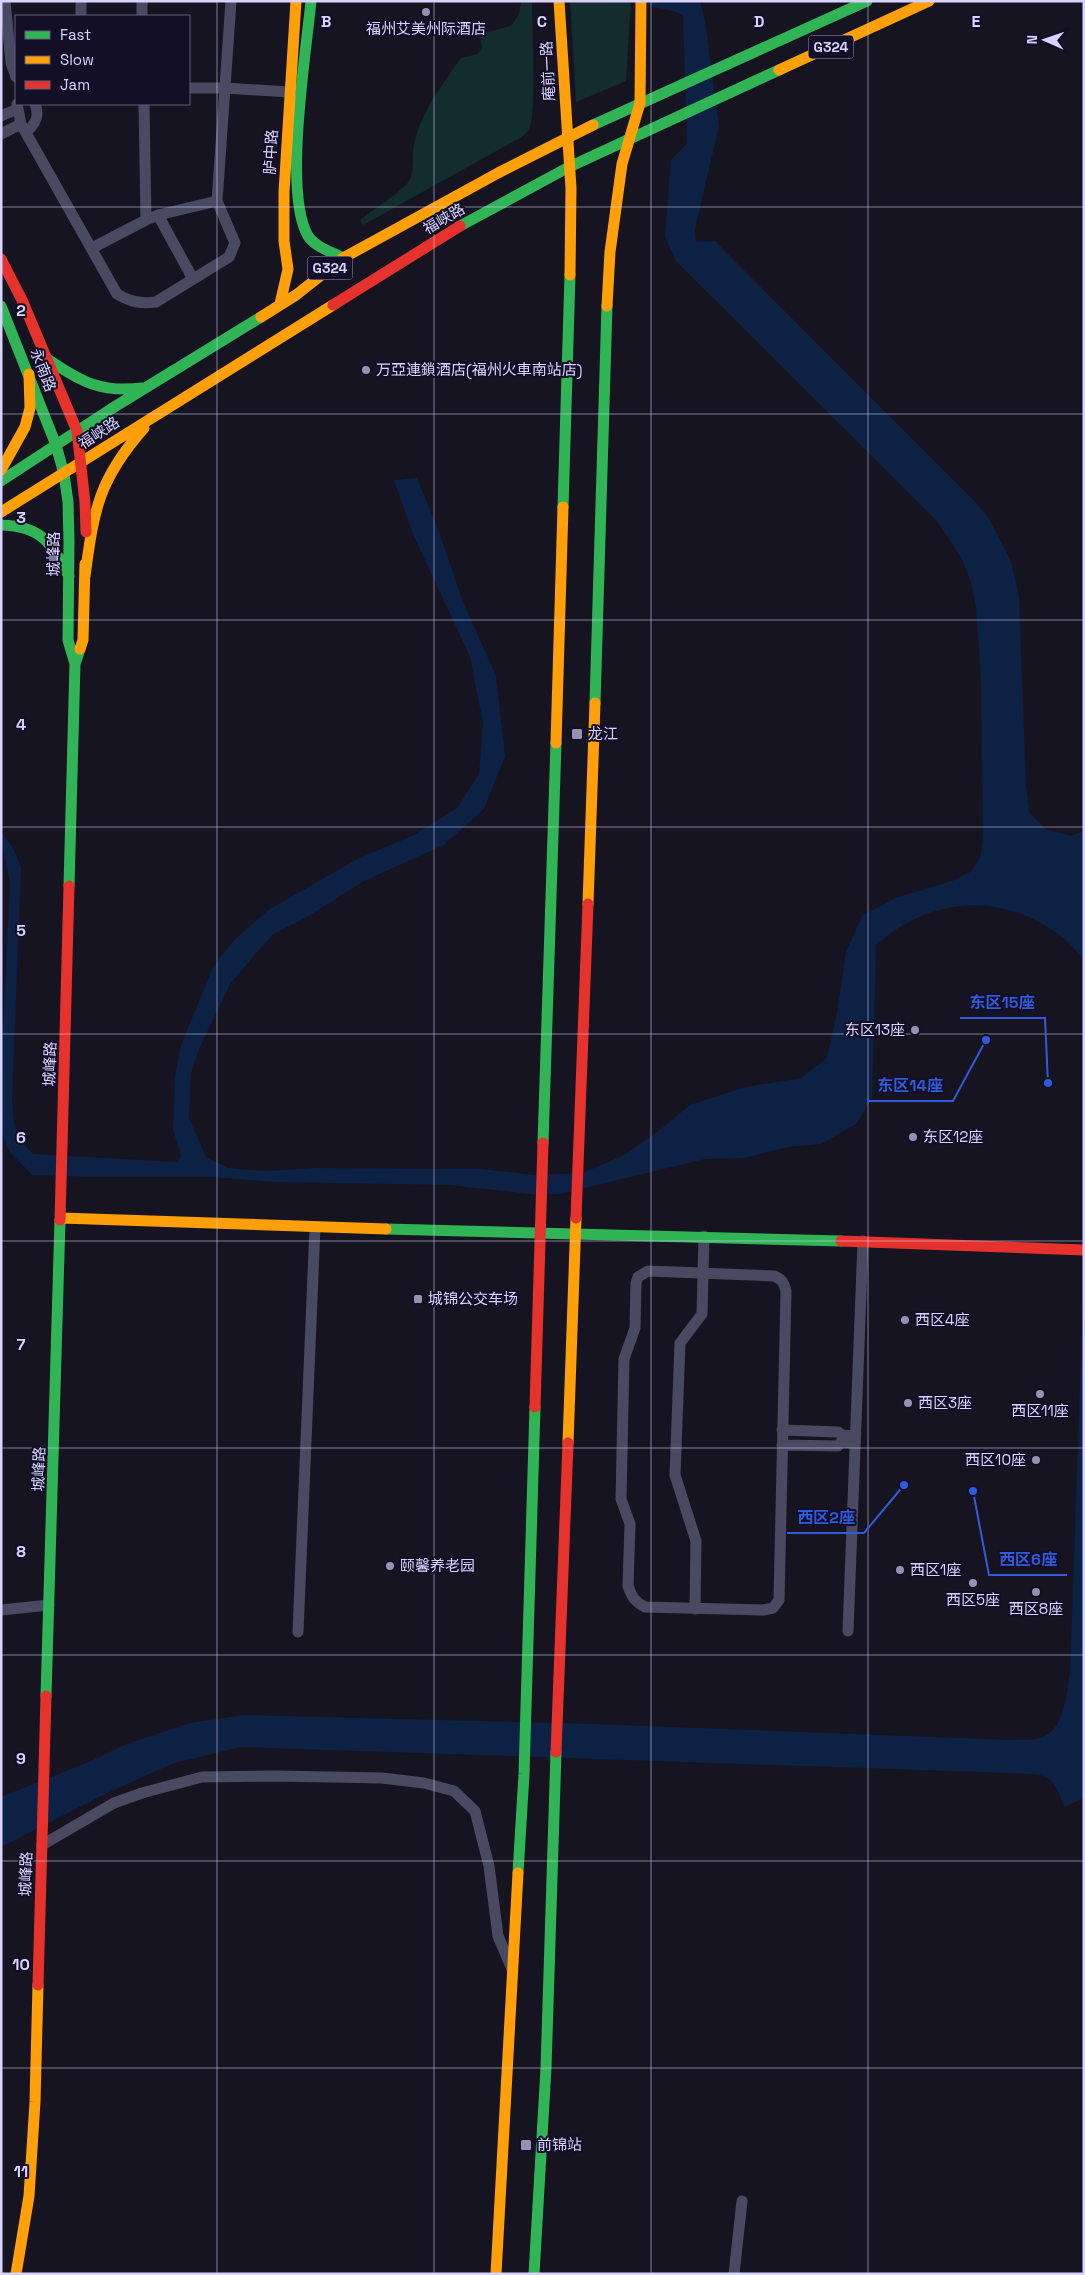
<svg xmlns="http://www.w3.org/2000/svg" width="1085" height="2275" font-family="'Space Grotesk','Noto Sans SC',sans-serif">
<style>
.green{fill:#132c2d}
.water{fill:#0d2144}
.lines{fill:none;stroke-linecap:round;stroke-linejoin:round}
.street{stroke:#4a4962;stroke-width:11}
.fast{stroke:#30b455;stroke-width:11}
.slow{stroke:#ff9f0a;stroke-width:11}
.jam{stroke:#e5322d;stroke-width:11}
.grid{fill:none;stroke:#d9d4ff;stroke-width:1;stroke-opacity:0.55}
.poi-dot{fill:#9591b1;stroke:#130f26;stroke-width:2}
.labels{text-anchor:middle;stroke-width:4;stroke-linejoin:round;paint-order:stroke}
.shield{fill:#130f26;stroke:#9e99be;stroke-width:1}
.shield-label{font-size:14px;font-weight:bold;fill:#d9d4ff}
.poi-label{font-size:15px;fill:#d9d4ff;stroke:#130f26;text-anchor:start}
.street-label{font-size:15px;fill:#d9d4ff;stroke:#130f26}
.grid-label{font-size:16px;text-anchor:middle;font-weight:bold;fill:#d9d4ff;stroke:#130f26;stroke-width:4;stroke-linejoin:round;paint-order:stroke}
.leader{fill:none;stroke:#305bdc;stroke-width:2}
.callout-dot{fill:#305bdc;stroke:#130f26;stroke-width:2}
.callout-label{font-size:16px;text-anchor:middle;font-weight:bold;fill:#305bdc;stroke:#130f26;stroke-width:4;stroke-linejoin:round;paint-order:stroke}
</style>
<rect width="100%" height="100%" fill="#161421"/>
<path class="green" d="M521,1h11c0,23 5,113 -3,128 -3,6 -11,10 -18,14l-148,82 -3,-5c12,-10 42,-28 49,-39 7,-13 2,-29 6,-42 8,-29 28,-56 46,-81l17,-4 4,-6 -2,-14 31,-8 8,-12z
M570,1h61l-5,80 -50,21z"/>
<path class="water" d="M623,1h77l5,20 14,105 -24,103 1,13 19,-1 262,263 12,15 22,42 8,36 7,188 3,27 16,17 26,7 13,-5v128c-8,-7 -14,-16 -22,-22 -59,-46 -131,-41 -186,8l-4,153 -16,26 -35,20 -34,3 -43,11 -39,1 -145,35 -22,1 -88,-10 -173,-3 -67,-5h-116l-62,-2 -23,-24 -8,-19v-62l9,-185c-2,-20 -9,-34 -9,-53l12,16 8,19 -9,233c2,26 2,35 21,54l143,8 5,-5 -8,-28 2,-53 6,-31 32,-78 22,-28 35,-30 89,-51 53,-22 45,-28 22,-34 4,-51 -13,-66 -57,-123 -19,-54 23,-2 22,54 24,70 33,74 9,80 -21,53 -40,36 -80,36 -57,36 -34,17 -43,50 -30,63 -9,26 -2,45 17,39 22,11 37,3 50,-3 166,1 53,6 48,-2 22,-9 22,-10 36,-26 28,-23 56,-18 55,-9 26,-20 10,-45 9,-61 16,-36 33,-18 57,-17 20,-10 9,-16 2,-20 -2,-155 -5,-73 -5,-25 -10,-25 -24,-36 -261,-260 -11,-24 6,-77 16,-16 -4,-129 -9,-4z
M1084,1271v527l-20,9c-11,-36 -19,-32 -54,-34l-769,-26 -67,16 -69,31 -104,53v-50l90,-36 33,-16 66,-22 54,-8 349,9 418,16c9,-1 19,1 28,-2 26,-6 27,-44 31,-65z"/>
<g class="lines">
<path class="street" d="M5,1l6,62 5,14
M81,1v15
M142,1v15
M189,88h35l65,4
M17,104l4,20 96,170c14,8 23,10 39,8l73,-45 6,-14 -18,-42 14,-200
M144,104l2,116 12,-5 35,64
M1,116l16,-7
M26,132c10,-8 14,-16 9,-28
M1,134l20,-10
M158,215l59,-14
M92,248l54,-28
M648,1271l126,5c8,3 10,7 12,15l-7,309 -6,8 -10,2 -118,-3c-10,-5 -13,-10 -17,-21l2,-62 -9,-25 3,-140 11,-31 1,-45 2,-6z
M782,1430l56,2 4,3 13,1
M782,1445l56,1 3,-4 13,1
M695,1609l1,-68 -21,-66 5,-132 22,-29 2,-78
M1,1610l48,-5
M848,1631l15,-390
M298,1632l17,-405
M42,1845l72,-42 28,-10 60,-16 74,-1 106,2 42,5 30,8 21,20 14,55 9,70 14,33
M734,2274l8,-73"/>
<path class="fast" d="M311,1c-5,53 -28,192 -3,235 7,11 24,16 35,22
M593,125l274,-124
M460,226l109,-59 210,-97
M1,306l55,139 8,29 4,28 1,39 -1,99 7,24
M49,360c32,22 53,33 93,28
M1,481l110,-72 150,-92
M563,507l7,-232
M1,525c41,1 50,18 68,51
M595,703l12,-397
M69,886l6,-222 5,-15
M543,1143l13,-400
M386,1229l455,12
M46,1696l14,-476
M518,1873l6,-99 11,-367
M534,2274l12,-206 10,-316"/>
<path class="slow" d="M559,1l12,187 -1,87
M779,70l150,-69
M280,304l8,-35 -4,-28v-49l12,-191
M607,306l3,-54 12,-88 18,-61 1,-102
M261,317l35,-22 47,-37 155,-85 95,-48
M1,470l24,-43 5,-19 -1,-34
M1,512l332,-207
M85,576c9,-66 13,-96 59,-148
M80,649l3,-9 2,-76
M556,743l7,-236
M588,904l7,-201
M61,1218l325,11
M568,1443l8,-225
M16,2274l13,-78 6,-94 3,-117
M496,2274l22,-401"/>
<path class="jam" d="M1,259l21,41 55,131 8,71 1,30
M333,305l127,-79
M576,1218l12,-314
M60,1220l9,-334
M841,1241l243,9
M535,1407l8,-264
M556,1752l12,-309
M38,1985l8,-289"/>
</g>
<path class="grid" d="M217,1v2273M434,1v2273M651,1v2273M868,1v2273M1,207h1083M1,414h1083M1,620h1083M1,827h1083M1,1034h1083M1,1241h1083M1,1448h1083M1,1655h1083M1,1861h1083M1,2068h1083"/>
<g class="poi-dot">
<circle cx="426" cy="12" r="5"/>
<circle cx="366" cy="370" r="5"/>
<rect x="571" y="728" width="12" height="12" rx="2.5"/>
<circle cx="915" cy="1030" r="5"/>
<circle cx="913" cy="1137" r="5"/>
<rect x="413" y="1294" width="10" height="10" rx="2.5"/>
<circle cx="905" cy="1320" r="5"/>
<circle cx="1040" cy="1394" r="5"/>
<circle cx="908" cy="1403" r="5"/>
<circle cx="1036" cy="1460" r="5"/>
<circle cx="390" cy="1566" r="5"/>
<circle cx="900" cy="1570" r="5"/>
<circle cx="973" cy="1583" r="5"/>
<circle cx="1036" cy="1592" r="5"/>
<rect x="520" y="2139" width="12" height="12" rx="2.5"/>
</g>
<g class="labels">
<g class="shield">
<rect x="808.5" y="35.5" width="45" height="23" rx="4"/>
<rect x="307.5" y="256.5" width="45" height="23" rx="4"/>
</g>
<g class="shield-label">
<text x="831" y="52">G324</text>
<text x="330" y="273">G324</text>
</g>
<g class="poi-label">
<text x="426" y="34" text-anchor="middle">福州艾美州际酒店</text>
<text x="376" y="375">万亞連鎖酒店(福州火車南站店)</text>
<text x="588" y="739">龙江</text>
<text x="905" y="1035" text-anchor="end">东区13座</text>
<text x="923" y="1142">东区12座</text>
<text x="428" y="1304">城锦公交车场</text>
<text x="915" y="1325">西区4座</text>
<text x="918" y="1408">西区3座</text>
<text x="1040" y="1416" text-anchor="middle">西区11座</text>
<text x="1026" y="1465" text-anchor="end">西区10座</text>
<text x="400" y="1571">颐馨养老园</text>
<text x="910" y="1575">西区1座</text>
<text x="973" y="1605" text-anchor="middle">西区5座</text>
<text x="1036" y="1614" text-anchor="middle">西区8座</text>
<text x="537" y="2150">前锦站</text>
</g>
<g class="street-label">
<text transform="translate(548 71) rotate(-93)" y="5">庵前一路</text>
<text transform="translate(271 152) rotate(-87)" y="5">胪中路</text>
<text transform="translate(444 219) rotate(-30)" y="5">福峡路</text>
<text transform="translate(43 370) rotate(69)" y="5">永南路</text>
<text transform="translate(99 433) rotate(-33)" y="5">福峡路</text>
<text transform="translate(54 554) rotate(-90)" y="5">城峰路</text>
<text transform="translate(50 1064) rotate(-88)" y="5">城峰路</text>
<text transform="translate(39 1469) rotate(-88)" y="5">城峰路</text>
<text transform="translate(26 1874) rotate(-88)" y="5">城峰路</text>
</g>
</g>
<g class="grid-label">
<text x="326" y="27">B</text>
<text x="542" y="27">C</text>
<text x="759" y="27">D</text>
<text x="976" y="27">E</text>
<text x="21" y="316">2</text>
<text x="21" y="523">3</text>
<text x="21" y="730">4</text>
<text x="21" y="936">5</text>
<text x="21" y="1143">6</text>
<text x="21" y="1350">7</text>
<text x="21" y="1557">8</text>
<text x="21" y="1764">9</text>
<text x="21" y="1970">10</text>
<text x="21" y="2177">11</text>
</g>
<path class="leader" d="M1048 1083L1045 1018H960M986 1040L953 1101H867M904 1485L864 1533H787M973 1491L989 1575H1067"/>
<g class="callout-dot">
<circle cx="1048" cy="1083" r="5"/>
<circle cx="986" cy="1040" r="5"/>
<circle cx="904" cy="1485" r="5"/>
<circle cx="973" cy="1491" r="5"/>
</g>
<g class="callout-label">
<text x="1002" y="1008">东区15座</text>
<text x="910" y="1091">东区14座</text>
<text x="826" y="1523">西区2座</text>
<text x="1028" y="1565">西区6座</text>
</g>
<rect width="1085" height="2275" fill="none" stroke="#d9d4ff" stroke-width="5"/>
<rect x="15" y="15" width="175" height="90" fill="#130f26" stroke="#625e7d"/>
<rect x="25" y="31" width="25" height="8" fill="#30b455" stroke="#625e7d"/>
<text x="60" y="40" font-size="15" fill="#d9d4ff">Fast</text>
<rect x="25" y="56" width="25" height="8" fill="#ff9f0a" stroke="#625e7d"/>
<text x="60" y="65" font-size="15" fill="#d9d4ff">Slow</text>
<rect x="25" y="81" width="25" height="8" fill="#e5322d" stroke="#625e7d"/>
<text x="60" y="90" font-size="15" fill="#d9d4ff">Jam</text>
<g transform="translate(1045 40) rotate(272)" stroke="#130f26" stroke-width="4" paint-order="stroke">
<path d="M0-4L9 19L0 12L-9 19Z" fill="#d9d4ff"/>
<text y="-8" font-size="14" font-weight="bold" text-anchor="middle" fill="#d9d4ff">N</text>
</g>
</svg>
